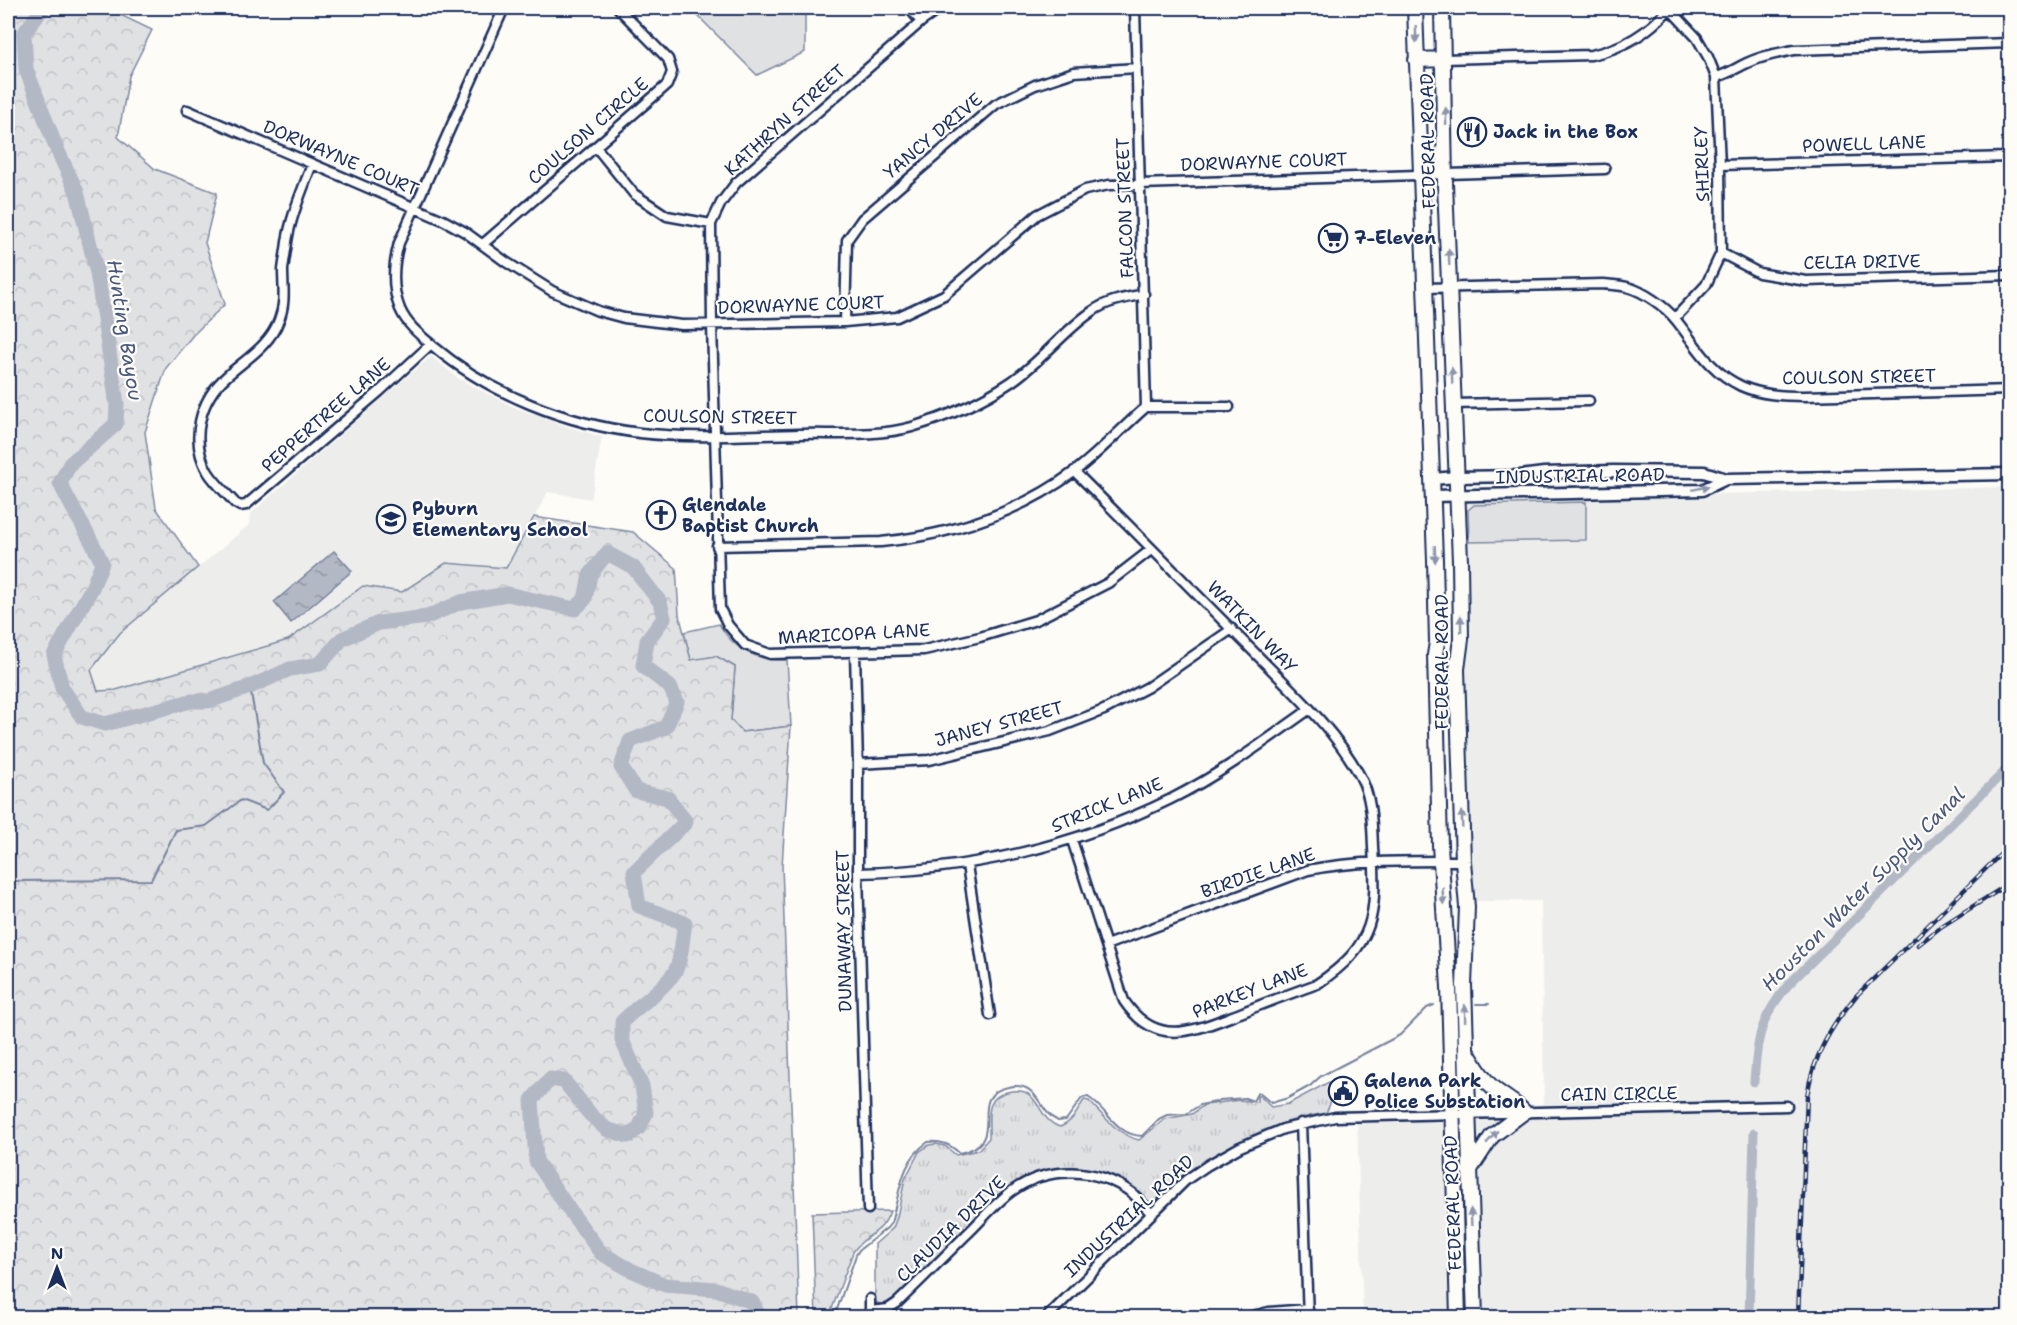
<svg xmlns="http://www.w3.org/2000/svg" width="2017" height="1325" font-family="'Shantell Sans',sans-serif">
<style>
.built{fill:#edeeec}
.grass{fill:#e0e1e3;stroke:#7e88a0;stroke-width:1.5}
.forest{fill:url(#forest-crowns);stroke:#7e88a0;stroke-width:1.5}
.park{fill:url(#park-tufts);stroke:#7e88a0;stroke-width:1.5}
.water{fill:url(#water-ripples);stroke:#76819c;stroke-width:1.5}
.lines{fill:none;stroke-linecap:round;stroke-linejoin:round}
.stream{stroke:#76819c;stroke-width:2}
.canal{stroke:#b3b8c5;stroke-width:9}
.river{stroke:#b3b8c5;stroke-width:15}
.minor-casing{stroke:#1b2f5e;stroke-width:13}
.tertiary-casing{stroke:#1b2f5e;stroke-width:15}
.primary-casing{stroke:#1b2f5e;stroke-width:18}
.minor{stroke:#fdfcf7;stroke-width:8}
.tertiary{stroke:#fdfcf7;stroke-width:10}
.primary{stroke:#fdfcf7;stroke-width:14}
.rail-casing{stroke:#1b2f5e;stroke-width:4.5}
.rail{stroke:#fdfcf7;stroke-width:2;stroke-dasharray:7;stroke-linecap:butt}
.oneway{fill:#8c96aa}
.labels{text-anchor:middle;stroke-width:4.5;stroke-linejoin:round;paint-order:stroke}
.street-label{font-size:18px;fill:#1b2f5e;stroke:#fdfcf7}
.poi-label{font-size:18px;font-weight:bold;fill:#1b2f5e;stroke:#fdfcf7;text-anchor:start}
.water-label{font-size:20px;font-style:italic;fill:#49587d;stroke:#fdfcf7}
</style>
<defs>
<pattern id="forest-crowns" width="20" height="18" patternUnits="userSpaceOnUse" patternTransform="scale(1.5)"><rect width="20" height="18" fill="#e0e1e3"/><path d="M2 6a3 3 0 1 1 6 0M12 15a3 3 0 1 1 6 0" fill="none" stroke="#c0c1c5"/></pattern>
<pattern id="park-tufts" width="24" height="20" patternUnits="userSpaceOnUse" patternTransform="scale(1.5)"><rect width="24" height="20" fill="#e0e1e3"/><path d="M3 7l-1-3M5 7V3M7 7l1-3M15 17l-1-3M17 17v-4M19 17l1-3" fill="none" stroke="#c0c1c5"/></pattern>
<pattern id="water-ripples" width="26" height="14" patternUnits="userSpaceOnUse" patternTransform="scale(1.5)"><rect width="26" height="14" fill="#b3b8c5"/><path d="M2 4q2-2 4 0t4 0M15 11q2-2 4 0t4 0" fill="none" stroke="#9196a3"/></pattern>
</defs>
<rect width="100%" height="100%" fill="#fdfcf7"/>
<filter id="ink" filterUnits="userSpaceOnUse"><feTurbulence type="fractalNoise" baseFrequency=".0167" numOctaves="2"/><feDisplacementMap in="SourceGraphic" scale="12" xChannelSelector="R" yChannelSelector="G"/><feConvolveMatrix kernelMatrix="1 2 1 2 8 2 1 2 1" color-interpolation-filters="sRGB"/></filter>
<g filter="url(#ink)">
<path class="built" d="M431,356l28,23 55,28 52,19 36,11 -11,62 -43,-7 -42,76 -60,-5 -44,29 -39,-6 -75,54 -172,50 -18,1 -8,-21 30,-37 129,-108 1,-11z
M2009,487v830h-646l-6,-196 116,-3v-11l71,-3 -3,-203h-71l-7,-401z"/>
<path class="grass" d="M690,8h115v44l-48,23z
M1586,502v38l-117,2 -1,-32 6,-5z
M719,624c15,27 38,37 68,36l4,66 -49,6 -11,-12 4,-53 -19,-11 -25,5 -7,-29z"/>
<path class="forest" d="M8,8h98l46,22 -23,46 -11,61 37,32 62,24 -12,50 20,61 -32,31 -27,33 -21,64 11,76 42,59 -78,66 -29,37 7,21 18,-1 172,-50 75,-54 39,6 44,-29 60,5 28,-51 99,15 43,36 3,46 12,46 25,-4 19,11 -4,53 11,12 49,-6 -9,140 17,451h-791z
M890,1211c-9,26 -23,20 -37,41l-24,65h-13l-4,-104z"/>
<path class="park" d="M1329,1082l1,22 -4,9c-67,10 -123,45 -172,89l-7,-1 -10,-9 -19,-13 -22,-8 -34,-3 -26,5 -21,10 -19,15 -101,101 -12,6 -8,-3v-58l18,-16 4,-11 8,-38 14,-27 10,-7 7,-1 9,2 11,9 22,-5 11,-12c1,-19 -6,-40 18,-46 34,-9 28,28 53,35 14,-6 17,-16 24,-27l5,1c15,15 29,34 50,39l26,-21 27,-5 12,-9 35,-5 18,2v-6h3l11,11 17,-3z"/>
<path class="water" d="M334,551l18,20 -61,52 -17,-21z"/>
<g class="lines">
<path class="stream" d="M8,881l143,-1 25,-50 30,-4 35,-26 26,10 17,-18 -21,-29 -13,-76
M1476,1004h13
M834,1318l22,-63 3,-5 28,-22 4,-5c9,-29 9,-62 37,-81 13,-1 22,2 31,11 53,-10 4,-57 49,-66 31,-7 29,24 50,34l8,-1 16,-22 6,-1c19,12 28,38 54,39l17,-17 8,-4 19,-1 14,-9 16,-3 4,-2 25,-2 8,3 5,-9 13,11 17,-5 22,-12 11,-10 79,-41 27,-27 7,-3"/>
<path class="canal" d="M1754,1082c3,-44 6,-64 35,-98l221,-218
M1749,1318l5,-185"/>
<path class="river" d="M43,8l-19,25 2,36 30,78 21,45 20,81 20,131 -1,20 -46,40 -10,19c13,28 30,53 42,80l-10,25 -38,67 8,33 20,29 23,7 86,-23h18l41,-14 40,-18 30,-5 22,-25 37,-16 48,-6 34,-15 46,-8 68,15 10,-10 5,-24 17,-22 26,14 27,35 4,16 -17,23 -4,25 27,21 7,15 -11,25 -36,14 -9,26 15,24 32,7 18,24 -52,50 5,34 46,17c-3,15 -3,38 -11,50 -14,20 -36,32 -52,49v18l20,46 4,27 -7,15 -11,8 -22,-7 -16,-15 -26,-33 -14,-2 -18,21 4,61 34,50 31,42 30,17 34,15 51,4 36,13 8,16"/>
<g class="minor-casing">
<path id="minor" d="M504,8l-105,235c-6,22 -8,44 1,66 7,16 20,26 33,37 57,48 133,78 207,87 52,6 106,2 159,1 36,-1 77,3 113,-7 34,-10 69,-25 99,-45 30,-20 52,-51 82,-71 15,-11 34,-13 51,-17
M909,8l12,14
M941,8l-20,14 -185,161 -15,20 -10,21 1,101 8,284 8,16 17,20 25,9 154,-4 56,-13 56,-17 72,-37 44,-34
M1135,8l11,399
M1669,8l28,30 11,19 8,20 4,88 1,88 -15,32 -31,33
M1444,59l147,-4c33,-7 57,-22 79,-47
M1716,77c12,-3 20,-9 31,-14 15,-7 31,-10 47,-13l216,-7
M187,110l256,110 22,12 41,30 46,29 46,20 26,7 58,7 163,-3 52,-5 47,-22 93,-80 48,-25 24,-5 496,-16
M596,147l38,47 33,22 44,8
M312,164c-9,25 -21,51 -25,78 -1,9 -3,19 -4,28 0,17 3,33 -4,50 -9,25 -33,39 -52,56 -27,23 -38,64 -19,96 7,11 18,21 27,31l5,3 6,-1 133,-113 52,-48
M1720,165l290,-8
M483,244l184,-159 5,-13 -4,-13 -50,-51
M1721,253l38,20 47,8 204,-6
M1425,288l178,-4c8,1 16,1 24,3 16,4 39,20 49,33 21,26 33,51 65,66 20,9 42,10 64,10l205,-6
M845,322l2,-82 15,-21 134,-115 39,-19 39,-13 63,-4
M1453,404l136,-3
M717,546l164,-4c69,-7 136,-28 193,-70 25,-19 48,-44 72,-65h83
M855,653l3,111v109l10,336
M858,764l71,-4 121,-29 54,-21 44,-23 84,-58
M1072,840l52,161c34,50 73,28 119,11 24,-10 49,-19 74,-28 59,-39 60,-70 56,-137 -1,-24 -1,-49 -13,-71 -25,-47 -69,-86 -106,-124 -60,-60 -119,-121 -180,-181
M967,865l23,150
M858,873c108,-2 216,-26 313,-74 50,-25 94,-58 139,-90
M1106,945l202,-75c51,-10 103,-9 155,-9
M1301,1123l7,195
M870,1311l18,-2 9,-6c23,-22 46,-45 69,-68 15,-14 29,-32 46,-44 36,-26 85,-24 120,2 7,6 13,14 19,20
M870,1318v-19
M1046,1318l140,-138 22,-15 32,-18 43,-18 52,-12 452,-11
M1245,1318l24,-6 39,-3"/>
</g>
<g class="tertiary-casing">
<path id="tertiary" d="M1432,479l25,-2 63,-1 24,-3 69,-2 91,1 22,7 284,-5
M1433,496l269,-6 24,-11"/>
</g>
<g class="primary-casing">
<path id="primary" d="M1415,8l20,552 2,82 -2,13 5,190 9,142 9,331
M1442,8l3,175 15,378 1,78 -4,30 6,192 4,46 -3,78 11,333
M1416,60l28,-1
M1467,1052c8,13 15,27 26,36 10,9 22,14 31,24l-32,24 -23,35"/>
</g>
<use href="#minor" class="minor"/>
<use href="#tertiary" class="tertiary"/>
<use href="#primary" class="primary"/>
<g class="rail-casing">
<path id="rail" d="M1918,945l24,-19 68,-43
M1798,1318l9,-222c6,-39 24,-70 49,-100l154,-151"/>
</g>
<use href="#rail" class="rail"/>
</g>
<defs><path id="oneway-solid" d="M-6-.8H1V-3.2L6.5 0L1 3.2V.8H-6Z" transform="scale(1.5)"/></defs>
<g class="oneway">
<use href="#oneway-solid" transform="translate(1416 34) rotate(88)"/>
<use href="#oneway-solid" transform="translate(1446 116) rotate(-91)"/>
<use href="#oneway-solid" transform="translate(1449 257) rotate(-92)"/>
<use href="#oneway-solid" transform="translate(1452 376) rotate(-92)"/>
<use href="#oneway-solid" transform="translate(1701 488) rotate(-12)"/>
<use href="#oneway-solid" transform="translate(1435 554) rotate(88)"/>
<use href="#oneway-solid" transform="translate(1461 624) rotate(-91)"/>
<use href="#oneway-solid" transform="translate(1462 819) rotate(-92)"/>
<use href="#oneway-solid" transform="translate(1443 896) rotate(87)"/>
<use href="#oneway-solid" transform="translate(1465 1013) rotate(-91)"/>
<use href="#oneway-solid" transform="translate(1492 1137) rotate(-48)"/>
<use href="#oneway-solid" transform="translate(1471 1217) rotate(-93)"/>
</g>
</g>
<defs>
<g id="restaurant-ring" transform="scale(1.5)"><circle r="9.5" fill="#fdfcf7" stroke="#1b2f5e" stroke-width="1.5"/><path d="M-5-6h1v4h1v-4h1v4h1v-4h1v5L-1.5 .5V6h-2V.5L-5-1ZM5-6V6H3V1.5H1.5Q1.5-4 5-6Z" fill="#1b2f5e"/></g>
<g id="supermarket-ring" transform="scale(1.5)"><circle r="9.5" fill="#fdfcf7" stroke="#1b2f5e" stroke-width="1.5"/><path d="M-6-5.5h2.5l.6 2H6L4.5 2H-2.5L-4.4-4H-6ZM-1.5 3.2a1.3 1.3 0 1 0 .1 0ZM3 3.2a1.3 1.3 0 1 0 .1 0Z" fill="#1b2f5e"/></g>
<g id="church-ring" transform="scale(1.5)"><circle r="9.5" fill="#fdfcf7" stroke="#1b2f5e" stroke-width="1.5"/><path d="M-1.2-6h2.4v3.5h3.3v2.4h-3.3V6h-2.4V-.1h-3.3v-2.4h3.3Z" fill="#1b2f5e"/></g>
<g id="school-ring" transform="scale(1.5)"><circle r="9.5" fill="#fdfcf7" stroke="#1b2f5e" stroke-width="1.5"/><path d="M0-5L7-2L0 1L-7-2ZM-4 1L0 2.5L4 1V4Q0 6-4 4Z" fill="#1b2f5e"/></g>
<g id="civic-ring" transform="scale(1.5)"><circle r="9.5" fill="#fdfcf7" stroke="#1b2f5e" stroke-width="1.5"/><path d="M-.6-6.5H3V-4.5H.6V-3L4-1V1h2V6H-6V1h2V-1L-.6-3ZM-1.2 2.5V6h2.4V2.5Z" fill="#1b2f5e"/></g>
</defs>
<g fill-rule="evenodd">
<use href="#restaurant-ring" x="1472" y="132"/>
<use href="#supermarket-ring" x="1333" y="238"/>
<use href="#church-ring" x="661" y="515"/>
<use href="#school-ring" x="391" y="519"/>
<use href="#civic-ring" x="1343" y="1091"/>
</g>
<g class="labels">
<g class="street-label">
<text transform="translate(785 120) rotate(-42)" y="6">KATHRYN STREET</text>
<text transform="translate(588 131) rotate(-41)" y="6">COULSON CIRCLE</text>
<text transform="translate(933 136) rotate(-40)" y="6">YANCY DRIVE</text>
<text transform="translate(1428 141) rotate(-91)" y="6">FEDERAL ROAD</text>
<text transform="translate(1864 144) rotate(-2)" y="6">POWELL LANE</text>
<text transform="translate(341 158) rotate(23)" y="6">DORWAYNE COURT</text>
<text transform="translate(1264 162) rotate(-2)" y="6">DORWAYNE COURT</text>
<text transform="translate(1702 164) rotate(-92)" y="6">SHIRLEY</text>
<text transform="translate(1125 208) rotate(-92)" y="6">FALCON STREET</text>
<text transform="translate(1862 262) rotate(-1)" y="6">CELIA DRIVE</text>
<text transform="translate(801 305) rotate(-2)" y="6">DORWAYNE COURT</text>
<text transform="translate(1859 377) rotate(-1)" y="6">COULSON STREET</text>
<text transform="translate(326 415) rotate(-41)" y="6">PEPPERTREE LANE</text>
<text transform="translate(720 417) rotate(1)" y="6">COULSON STREET</text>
<text transform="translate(1580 476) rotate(-1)" y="6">INDUSTRIAL ROAD</text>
<text transform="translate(1252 627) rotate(46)" y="6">WATKIN WAY</text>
<text transform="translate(854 634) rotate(-3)" y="6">MARICOPA LANE</text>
<text transform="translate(1442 662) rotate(-90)" y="6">FEDERAL ROAD</text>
<text transform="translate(999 724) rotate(-15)" y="6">JANEY STREET</text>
<text transform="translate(1107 805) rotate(-22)" y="6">STRICK LANE</text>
<text transform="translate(1258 873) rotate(-19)" y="6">BIRDIE LANE</text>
<text transform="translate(844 931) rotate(-91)" y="6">DUNAWAY STREET</text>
<text transform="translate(1250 991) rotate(-21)" y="6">PARKEY LANE</text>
<text transform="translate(1619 1094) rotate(-1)" y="6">CAIN CIRCLE</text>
<text transform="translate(1453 1203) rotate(-92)" y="6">FEDERAL ROAD</text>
<text transform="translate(1129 1216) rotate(-43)" y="6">INDUSTRIAL ROAD</text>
<text transform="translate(951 1229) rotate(-44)" y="6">CLAUDIA DRIVE</text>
</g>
<g class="poi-label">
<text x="1493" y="138">Jack in the Box</text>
<text x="1354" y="244">7-Eleven</text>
<text x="682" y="511">Glendale<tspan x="682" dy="21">Baptist Church</tspan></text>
<text x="412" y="515">Pyburn<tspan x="412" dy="21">Elementary School</tspan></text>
<text x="1364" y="1087">Galena Park<tspan x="1364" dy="21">Police Substation</tspan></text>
</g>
<g class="water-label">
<text transform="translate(125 330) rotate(81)" y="7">Hunting Bayou</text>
<text transform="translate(1863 889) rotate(-45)" y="7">Houston Water Supply Canal</text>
</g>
</g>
<rect width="2017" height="1325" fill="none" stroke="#fdfcf7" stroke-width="30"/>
<rect x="15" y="15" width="1987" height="1295" fill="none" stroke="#1b2f5e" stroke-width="2" filter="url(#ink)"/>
<g transform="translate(57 1268)" stroke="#fdfcf7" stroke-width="4.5" paint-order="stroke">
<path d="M0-4.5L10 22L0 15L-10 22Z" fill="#1b2f5e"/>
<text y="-9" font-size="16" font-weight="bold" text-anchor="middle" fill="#1b2f5e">N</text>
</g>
</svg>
